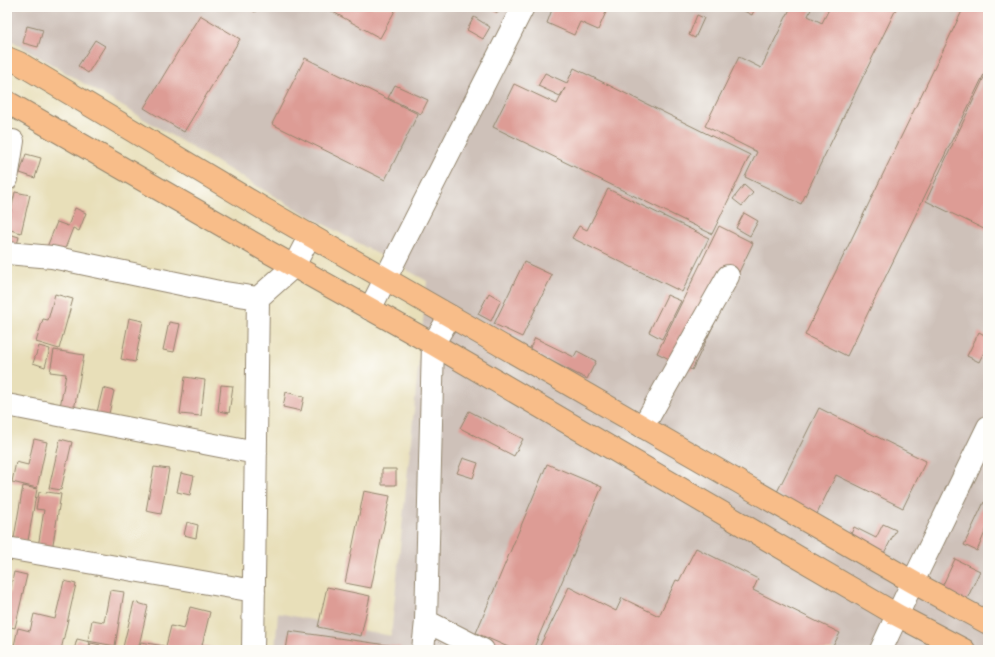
<svg xmlns="http://www.w3.org/2000/svg" width="995" height="657" font-family="'IM FELL Double Pica',serif">
<style>
.industrial{fill:#cec1b9}
.building{fill:#dd9c95}
.lines{fill:none;stroke-linecap:round;stroke-linejoin:round}
.minor-casing{stroke:#92846c;stroke-width:24}
.major-casing{stroke:#92846c;stroke-width:24}
.minor{stroke:#fff;stroke-width:22}
.major{stroke:#f8bd89;stroke-width:22}
</style>
<rect width="100%" height="100%" fill="#fdfcf7"/>
<filter id="ink" filterUnits="userSpaceOnUse"><feTurbulence type="fractalNoise" baseFrequency=".025" numOctaves="2"/><feDisplacementMap in="SourceGraphic" scale="8" xChannelSelector="R" yChannelSelector="G"/><feConvolveMatrix kernelMatrix="1 2 1 2 8 2 1 2 1" color-interpolation-filters="sRGB"/></filter>
<filter id="wash" filterUnits="userSpaceOnUse"><feTurbulence type="fractalNoise" baseFrequency=".012" numOctaves="4" result="noise"/><feDisplacementMap in="SourceGraphic" scale="16" xChannelSelector="R" yChannelSelector="G"/><feGaussianBlur stdDeviation="0.9" result="paint"/><feColorMatrix in="noise" values="0 0 0 0 0 0 0 0 0 0 0 0 0 0 0 0 0 1.4 0 .05"/><feComposite in="paint" operator="in"/></filter>
<g filter="url(#wash)">
<rect width="100%" height="100%" fill="#e8dfb9"/>
<path class="industrial" d="M7,7h981v643h-713l3,-37 113,23 36,-355 -138,-76 -282,-167z"/>
<g id="blocks">
<path class="building" d="M247,7h11l-3,5z
M324,7h73l-17,31z
M490,7h10l-2,6 -9,-4z
M553,7h47l7,3 -9,20 -18,-8 -6,13 -27,-12z
M736,7h17l2,1 -3,7z
M791,7h21l-4,9 14,7 8,-16h67l-96,197 -56,-27 12,-25 -52,-26 34,-69 22,11z
M964,7h24v59l-141,290 -42,-21z
M200,15l40,24 -56,93 -40,-24z
M697,15l7,3 -9,20 -6,-3z
M474,17l16,10 -7,12 -16,-9z
M27,26l16,4 -5,17 -15,-4z
M95,40l10,6 -17,27 -10,-7z
M305,58l113,56 -33,66 -113,-56z
M574,68l176,87 -38,79 -219,-107 21,-43 43,20 8,-16 -5,8 -22,-10 7,-13 22,10z
M988,69v162l-62,-30z
M395,85l33,15 -7,14 -33,-16z
M26,154l15,4 -6,20 -15,-5z
M744,185l9,8 -11,13 -9,-7z
M608,189l101,49 -27,54 -110,-54 7,-12 8,4z
M15,192l15,3 -9,38 -14,-4z
M75,208l11,5 -7,18 -6,-3 -14,36 -16,-7 14,-35 11,4z
M744,213l14,8 -8,15 -14,-8z
M719,226l34,17 -61,127 -35,-17z
M9,234l10,3 -5,19 -7,-2v-15z
M524,262l28,13 -30,62 -28,-13z
M489,293l12,7 -10,21 -13,-7z
M55,294l18,5 -14,50 -23,-7 7,-23 5,1z
M667,295l14,6 -19,38 -13,-7z
M129,318l14,3 -8,41 -14,-3z
M169,322l11,2 -6,28 -11,-2z
M979,332l9,5v7l-9,18 -12,-6z
M535,338l39,19 3,-6 19,10 -9,18 -58,-29z
M39,346l11,3 -5,18 -12,-4z
M54,350l30,5 -10,55 -14,-3 6,-33 -16,-2z
M185,377l20,3 -4,36 -21,-2z
M221,385l12,1 -4,27 -11,-2z
M103,388l11,3 -6,27 -12,-2z
M286,392l18,5 -3,14 -18,-4z
M819,408l107,53 -23,47 -67,-33 -19,39 -41,-20z
M469,411l54,28 -9,17 -54,-28z
M34,439l13,3 -10,46 -25,-6 4,-20 12,3z
M60,439l12,3 -11,48 -12,-2z
M463,458l15,5 -5,15 -16,-5z
M547,464l55,23 -69,163h-18l-39,-17z
M154,467l15,2 -8,45 -15,-3z
M382,469h14v16h-14z
M181,473l13,3 -4,19 -13,-3z
M23,486l14,3 -9,52 -14,-3z
M364,491l26,5 -19,92 -26,-5z
M39,492l8,1v-1l14,2 -9,56 -14,-3 6,-37 -8,-1z
M984,502l4,2v27l-2,-1 -9,21 -13,-6z
M187,522l11,3 -2,13 -12,-3z
M883,524l13,6 -14,27 -34,-16 6,-14 22,11z
M696,548l62,31 -5,11 87,43 -9,17h-293l31,-63 47,24 6,-13 37,18 17,-36 3,1z
M955,559l25,12 -15,32 -25,-12z
M14,572l13,3 -12,53 -8,-2v-22z
M64,581l12,3 -15,66h-48l5,-22 12,3 4,-17 21,5z
M327,587l43,9 -9,40 -43,-9z
M110,590l14,2 -9,54 -27,-5 4,-21 12,2z
M134,602l14,4 -10,44 -15,-3z
M190,607l20,5 -8,33 20,5h-57l6,-24 13,3z
M289,631l112,16 -1,3h-114z
M77,639l13,3 -2,8h-14z
M141,642l23,4 -1,4h-24z
M91,643l9,2 -2,5h-9z"/>
</g>
</g>
<g filter="url(#ink)">
<use href="#blocks" fill-opacity="0" stroke="#92846c" stroke-width="1"/>
<g class="lines">
<g class="minor-casing">
<path id="minor" d="M7,179l6,-38
M7,253l45,4 167,35 39,6
M370,309l153,-302
M7,405l249,48
M643,427l85,-151
M7,548l247,43
M426,621l57,29
M253,650l5,-352 36,-32 16,-31
M423,650l3,-29 7,-277 17,-28
M881,650l26,-56 81,-167"/>
</g>
<g class="major-casing">
<path id="major" d="M7,58l12,5 245,146 649,373 75,41
M7,102l258,148 168,94 464,271 67,35"/>
</g>
<use href="#minor" class="minor"/>
<use href="#major" class="major"/>
</g>
</g>
<rect width="995" height="657" fill="none" stroke="#fdfcf7" stroke-width="24"/>
</svg>
